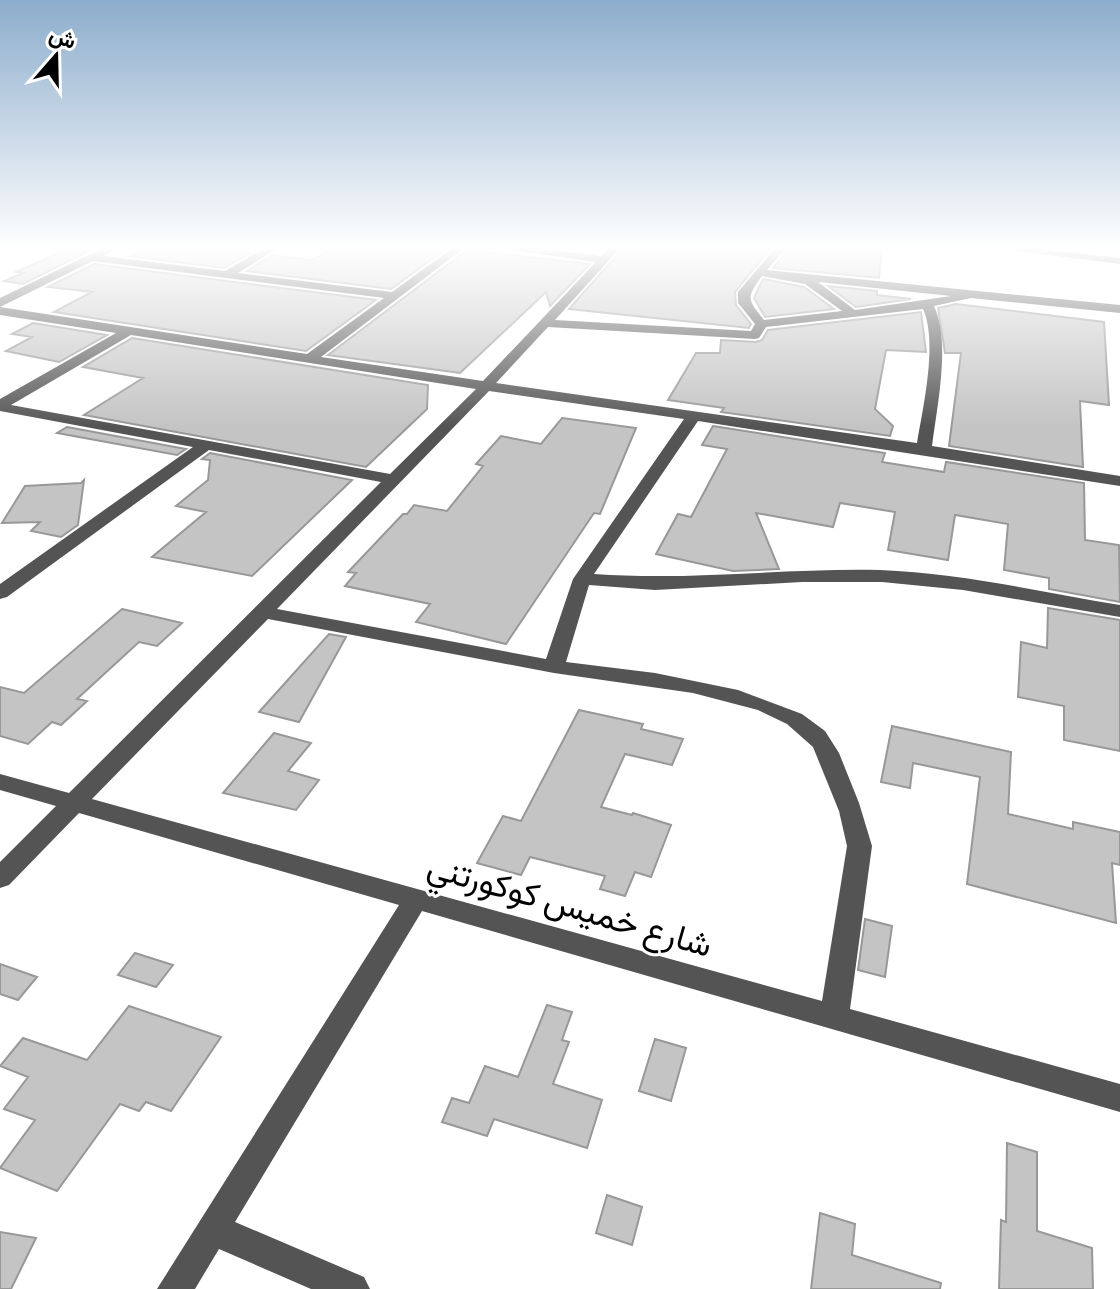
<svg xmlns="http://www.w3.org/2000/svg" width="1120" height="1289" font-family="'PT Sans Narrow',Vazirmatn,sans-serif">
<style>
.building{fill:#c4c4c4;stroke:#989898;stroke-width:2}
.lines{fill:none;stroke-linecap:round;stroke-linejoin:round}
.minor{fill:#545454;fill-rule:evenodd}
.labels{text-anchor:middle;stroke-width:6;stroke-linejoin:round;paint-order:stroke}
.near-street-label{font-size:34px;fill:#000;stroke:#fff}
</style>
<rect width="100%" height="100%" fill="#fff"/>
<path class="building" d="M178,246h23l50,7 -27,15 -94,-12 12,-5 23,2z
M390,246l56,3 -55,40 -144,-18 25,-16 39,5 26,-13 51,5z
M625,246h118l27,3 -35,43 1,13 15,19 -2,4 -180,-19z
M802,246h80l-3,32 -106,-10 14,-17 12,1z
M70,248l19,3 -66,33 -19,-3 19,-8 -7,-1z
M467,250l123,14 -40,42 -4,-14 -86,81 -132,-18z
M94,264l282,36 -70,51 -252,-39 38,-20 -44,-5z
M763,279l41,8 30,22 -69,8 -11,-19z
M828,286l49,5v4l34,4 -55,8z
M956,304l148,18 5,83 -29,-4 3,66 -134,-21 12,-93h-16l-7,-45z
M921,312l5,40 -40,-2 -11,59 18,17 -3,10 -169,-24 3,-4 -56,-8 28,-47h24l1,-13 35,2 6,-2 6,-10z
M33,323l74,12 -48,27 -53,-11 26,-14 -20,-3z
M132,338l296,47 -1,24 -61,58 -282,-52 59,-37 -60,-11z
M562,418l74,10 -36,86 -6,-1 -88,131 -90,-22 14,-18 -85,-18 11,-13 -8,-1 55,-58h4l7,-9 33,6 36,-45 -7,-2 25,-28 40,8z
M713,426l172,27 -3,9 62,10 2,-10 138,21 1,57 34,5 1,57 -71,-13v-11l-45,-8 4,-46 -53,-9 -7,45 -60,-10 7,-38 -55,-9 -7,24 -77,-14 23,56 -46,2 -77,-17 22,-40 13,3 36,-68 -25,-4z
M67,427l119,22 -9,6 -120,-22z
M210,453l142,27 -100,96 -100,-19 54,-45 -30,-6 32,-26 2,-20 -8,-1z
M84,480l-6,45 -17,12 -30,-6 9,-9 -38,1 23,-37 56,-3z
M1048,608l72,12v131l-56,-11v-34l-46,-9 3,-55 26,6z
M122,609l60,14 -25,23 -18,-4 -62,57 10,2 -26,24 -9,-3 -24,22 -28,-8v-49l24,6z
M329,634l17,3 -47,85 -40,-10z
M579,710l64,14 -2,5 42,10 -11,26 -47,-11 -24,53 31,8 1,-2 38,12 -20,52 -16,-5 -10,24 -25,-7 5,-13 -75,-19 -9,18 -44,-12 26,-47 18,5z
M892,726l119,26 -3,62 65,15v-7l47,10v33l-8,-2 4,60 -149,-39 13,-107 -67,-14 -3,25 -29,-6z
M274,733l37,10 -23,28 31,9 -23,30 -73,-17z
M865,919l27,7 -7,51 -27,-7z
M135,953l38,12 -17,22 -38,-12z
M0,964l37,13 -19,23 -18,-6z
M547,1005l25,7 -10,28 7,2 -16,42 49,16 -15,48 -93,-29 -7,17 -45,-14 10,-24 17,5 16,-37 33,11z
M129,1006l92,31 -50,74 -25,-9 -7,9 -19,-7 -63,87 -57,-23 35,-48 -31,-11 24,-32 -28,-11 23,-28 64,22z
M655,1039l31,9 -15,53 -32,-10z
M1007,1143l30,9v79l55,17 1,41h-94l2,-69 5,2z
M607,1195l35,12 -10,38 -36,-12z
M820,1213l35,11 -3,31 89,28 -1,6h-129z
M0,1232l36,6 -25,51h-11z"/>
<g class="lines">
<path class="minor" d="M107,246h14l-17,10 121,15 43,-25h13l-43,27 154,19 63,-46h12l-146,111 162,24 113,-119 -113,-16h34l84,10 10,-10h11l-67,74 196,11 4,-7 -17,-21v-11l39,-46h11l-21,24 353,35v8l-149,-15 -37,8c17,36 3,100 -2,140l188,30v10l-422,-65 -104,153c96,7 190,-6 286,-4 80,3 161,22 240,35v12l-157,-27 -81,-8h-80l-147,8 -66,-5 -23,77 89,11 83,17 64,24 23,17 14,22 20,50 13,43 -22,163 270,75v28l-698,-201 -187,311 129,55 6,12h-59l-92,-40 -24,40h-38l242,-384 -320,-92 -70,72 -9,3v-26l56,-56 -56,-16v-16l69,19 312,-311 -172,-32 -202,147 -7,2v-15l193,-137 -193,-36v-12l116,-66 -116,-18v-8l307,47 77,-56 -291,-37 -93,46v-9zM762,276l43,8 37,27 -78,9c-17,-21 -18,-22 -2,-44zM818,282l133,14 -96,14zM923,309c15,33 0,98 -6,134l-421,-60 52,-56 207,12 4,-1 7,-11zM131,335l345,54 -86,85 -379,-69zM489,391l195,28 -111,160 -27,80 -269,-50zM268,619l286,54 139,20 65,17 29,14 26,23 26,64 8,35 -25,155 -730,-202z
M977,246h36l107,12v6z"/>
</g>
<linearGradient id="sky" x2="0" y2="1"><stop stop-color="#8cadcc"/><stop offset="0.58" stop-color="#fff"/><stop offset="1" stop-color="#fff" stop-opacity="0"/></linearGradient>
<rect width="1120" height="427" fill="url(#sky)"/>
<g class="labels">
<g class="near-street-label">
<text transform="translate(570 905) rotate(16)" y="12">شارع خميس كوكورتني</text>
</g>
</g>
<g transform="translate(56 56) rotate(20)" stroke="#ffffff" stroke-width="6" paint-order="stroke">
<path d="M0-6L14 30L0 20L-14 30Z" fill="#000000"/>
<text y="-12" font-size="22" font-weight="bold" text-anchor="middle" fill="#000000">ش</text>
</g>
</svg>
